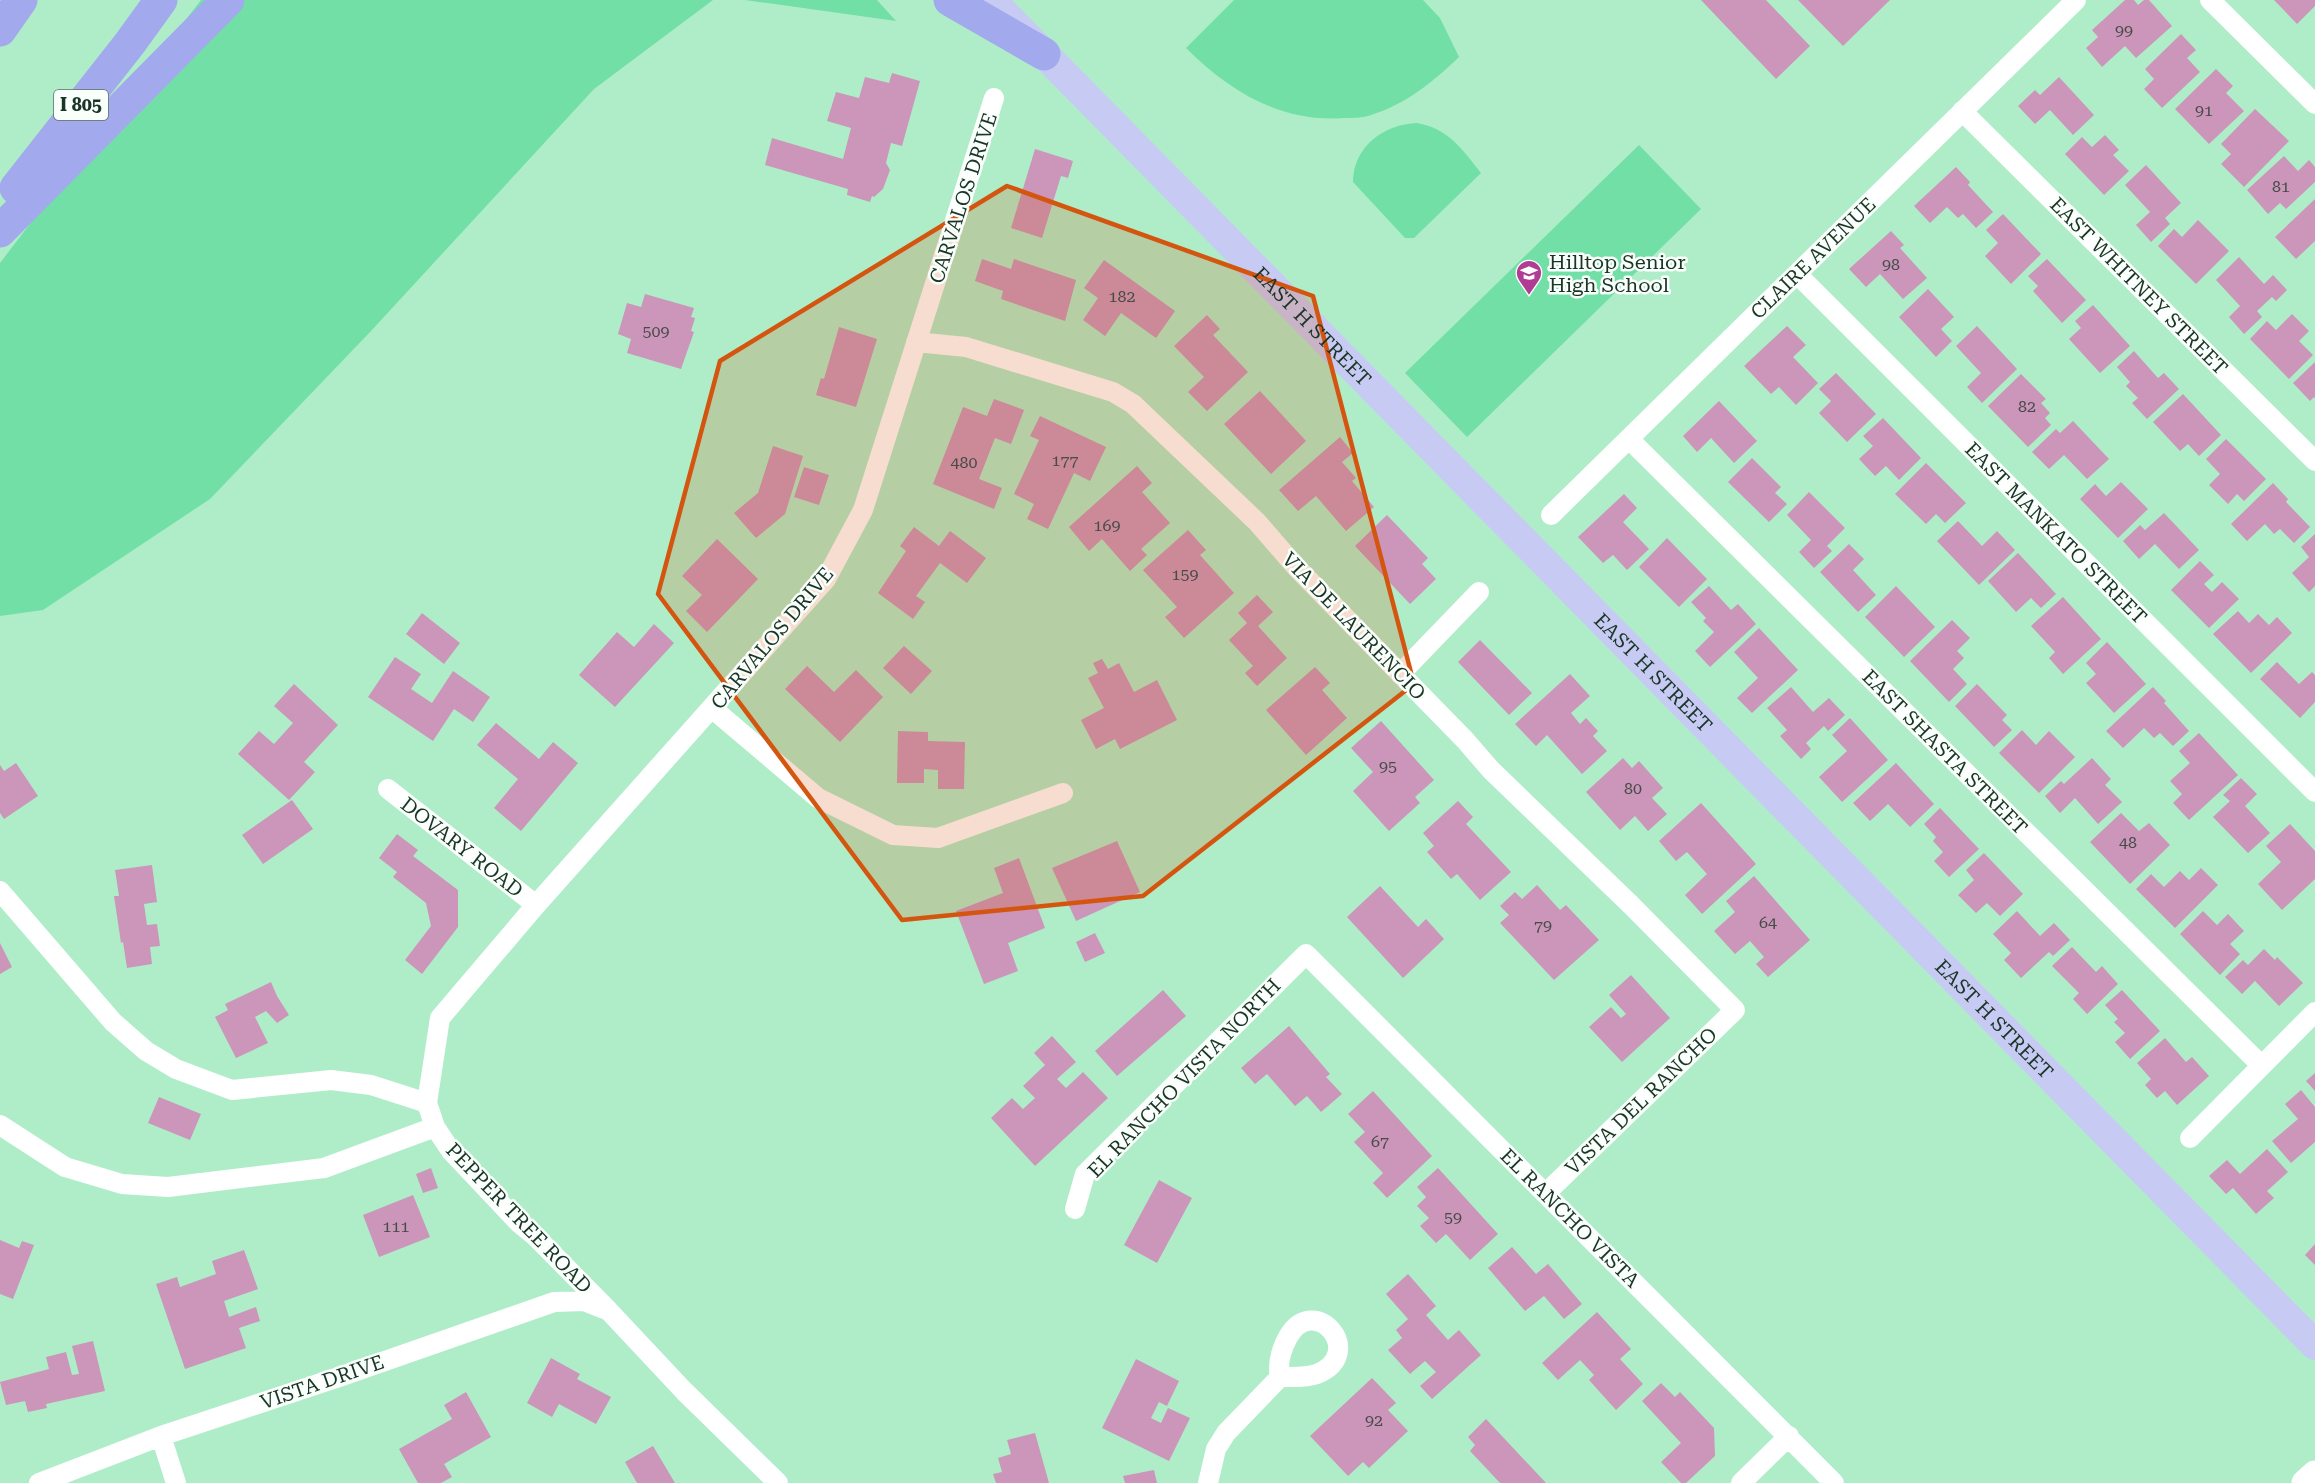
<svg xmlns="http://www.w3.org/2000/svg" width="2315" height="1483" font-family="'Roboto Serif',serif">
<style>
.green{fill:#71dfa6}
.building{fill:#cb96b9}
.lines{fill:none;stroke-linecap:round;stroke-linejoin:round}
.minor{stroke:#fff;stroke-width:20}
.secondary{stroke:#fff;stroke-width:27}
.primary{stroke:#c7cbf4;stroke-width:30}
.motorway{stroke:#a2a9ec;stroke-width:33}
.marked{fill:#d4550f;fill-opacity:0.2;stroke:#d4550f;stroke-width:4.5;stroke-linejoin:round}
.labels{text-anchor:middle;stroke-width:5;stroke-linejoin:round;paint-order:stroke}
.number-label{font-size:16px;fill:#474c4b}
.shield{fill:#f9fffb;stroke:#5e7166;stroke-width:1.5}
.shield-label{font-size:18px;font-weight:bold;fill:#1b3426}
.street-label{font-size:20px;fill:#1b3426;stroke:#f9fffb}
.poi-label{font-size:20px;fill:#1b3426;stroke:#f9fffb;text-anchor:start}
</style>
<rect width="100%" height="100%" fill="#afedc9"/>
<path class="green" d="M201,0h512l-119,89 -223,242 -161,168 -167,111 -43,6v-353z
M745,0h132l19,21z
M1234,0h189l17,18 19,39c-26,25 -53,47 -88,58 -8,3 -18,3 -27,3 -63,5 -115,-27 -158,-70z
M1417,123c31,5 46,27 64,50l-67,65h-9l-52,-56c0,-35 31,-58 64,-59z
M1639,145l62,64 -234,228 -62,-64z"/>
<path class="building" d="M1701,0h65l44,46 -34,33z
M1798,0h92l-47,46z
M2125,0h9l4,5 6,-5h5l23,26 -36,32 -11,-12 -23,21 -16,-19 12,-11 -6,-7z
M2274,0h41v6l-18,18z
M2181,34l15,16 -9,8 13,14 -38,36 -18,-19 10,-10 -9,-10z
M2216,69l17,17 -7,7 18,18 -35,33 -34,-35z
M892,73l28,8 -18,65 -11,-3 -5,20 4,7 -7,19 -9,8 -2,-1 -2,6 -23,-7 1,-6 -83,-24 7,-27 71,21 8,-31 -24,-7 9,-29 23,6 6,-21 24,6z
M2059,77l35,38 -21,20 -23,-25 -15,14 -17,-18 17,-16 5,5z
M2255,109l34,32 -45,46 -23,-23 10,-10 -10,-10z
M2105,135l14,15 -6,5 16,16 -25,24 -39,-41 17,-17 10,10z
M1035,149l38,12 -5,17 -7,-2 -19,62 -31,-10z
M2284,156l14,15 11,-11 6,7v15l-29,27 -6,-6 -12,11 -21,-24z
M2146,165l35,38 -16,15 5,6 -19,18 -15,-17 14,-13 -25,-27z
M1956,167l14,15 -2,3 25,27 -17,16 -13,-14 -5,4 -11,-11 -17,16 -16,-17z
M2315,199v42l-19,18 -21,-22z
M2003,214l38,40 -30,30 -26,-28 13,-13 -12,-13z
M2198,220l31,31 -33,33 -38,-38 16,-17 8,8z
M1891,231l13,14 -4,3 27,30 -24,21 -23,-25 -14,13 -17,-18z
M2239,257l25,27 9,-9 14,15 -11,11 -4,-4 -15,14 5,6 -18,17 -15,-17 11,-11 -24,-26z
M982,259l29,10 3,-10 62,21 -11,41 -64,-22 2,-8 -28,-10z
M2047,259l39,41 -24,23 -29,-32 5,-5 -10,-10z
M1104,260l71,51 -19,27 -35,-25 -16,23 -22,-16 15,-22 -14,-10z
M1928,289l26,28 -13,12 11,12 -16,16 -37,-40z
M645,294l49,14 -3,9 4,1 -4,13 3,1 -13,37 -54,-16 4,-14 -13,-5 9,-31 14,4z
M2093,305l37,41 -30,27 -31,-34 12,-11 -6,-7z
M2292,314l17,17 -10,10 14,14 -24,24 -39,-40 17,-18 9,9z
M1207,315l13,14 -7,6 35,37 -41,39 -19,-19 16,-15 -30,-31z
M1787,326l19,19 -13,12 25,26 -22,22 -17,-18 -8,7 -27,-28z
M1977,326l40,43 -35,34 -15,-16 14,-14 -25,-27z
M839,327l38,12 -21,68 -40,-12 5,-17 3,1z
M2134,351l24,27 6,-5 15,16 -32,30 -15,-16 6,-5 -12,-12 4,-4 -13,-15z
M2315,362v36l-1,-1 -4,4 -17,-18z
M1836,373l40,41 -29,28 -28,-29 12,-12 -12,-12z
M2021,374l25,25 -5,4 9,10 -5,5 6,7 -23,22 -40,-41z
M1260,391l46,50 -35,33 -47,-50z
M2183,394l38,41 -22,21 -11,-12 -8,7 -27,-29z
M994,399l30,11 -13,34 -16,-6 -16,41 23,9 -8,21 -61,-25 30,-77 24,9z
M1719,401l38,40 -23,22 -23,-25 -14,14 -14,-16z
M1040,416l66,31 -16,34 -16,-8 -26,56 -21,-10 7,-15 -20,-10 25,-54 -9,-4z
M1883,418l38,40 -22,22 -13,-14 -11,10 -16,-17 14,-13 -10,-10z
M2073,421l36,38 -22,20 -23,-24 -15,14 -17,-17 24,-23 4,4z
M1340,437l13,16 -11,9 14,16 -4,3 22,26 -28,24 -30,-35 -18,15 -19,-21z
M2226,439l40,40 -22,22 -7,-7 -9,10 -19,-19 11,-11 -14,-15z
M773,446l30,10 -18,58 -29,24 -22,-25 24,-20z
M1752,458l29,29 -6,6 12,11 -18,18 -41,-40z
M1926,463l40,40 -21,20 -9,-9 -10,10 -31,-30z
M1137,466l15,17 -10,9 28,31 -29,26 6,6 -17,16 -28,-32 -13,12 -20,-24z
M804,467l25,8 -10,30 -25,-8z
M2121,482l27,27 -30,29 -38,-39 15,-15 11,12z
M2273,483l15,16 -2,3 24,25 -16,16 -14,-14 -6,5 -9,-10 -18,17 -16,-17z
M1809,492l36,36 -18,18 5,5 -18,17 -15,-16 12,-12 -24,-25z
M1624,494l13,14 -14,14 26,27 -22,21 -14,-15 -10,8 -25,-26z
M2164,513l35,37 -20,19 -24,-25 -16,15 -16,-18 17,-16 5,5z
M1387,515l41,43 -6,6 14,15 -26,25 -55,-58z
M1958,521l24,25 15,-15 18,19 -36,35 -42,-44z
M914,527l25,19 11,-15 36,27 -19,25 -27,-20 -24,33 9,6 -12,17 -35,-26 28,-42 -6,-5z
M1188,530l18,20 -6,5 34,38 -50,45 -19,-21 12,-10 -34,-37z
M2315,534v52l-6,6 -17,-19 17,-16 -8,-10z
M1667,538l40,41 -28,28 -40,-40z
M717,539l41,40 -51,53 -21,-21 16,-16 -20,-19z
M1849,544l15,15 -11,11 23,25 -18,17 -38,-40z
M2018,553l38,41 -15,14 -10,-10 -15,14 -28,-31z
M2200,561l14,14 -10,9 8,8 10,-10 17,17 -30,29 -38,-38z
M1709,586l22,24 7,-6 18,20 -46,43 -15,-16 19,-19 -11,-11 3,-3 -15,-16z
M1896,586l39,41 -31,30 -39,-40z
M1257,595l16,17 -15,14 29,32 -30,28 -12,-13 8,-7 -24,-26 18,-17 -9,-10z
M2063,597l38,42 -38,35 -14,-16 6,-6 -24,-26z
M2238,611l11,12 9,-9 11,11 8,-8 15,16 -41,40 -38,-39z
M422,613l38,30 -16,21 -38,-30z
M1952,620l18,18 -13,13 7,7 -11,11 14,15 -18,18 -39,-41z
M654,624l20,19 -59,64 -36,-32 38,-43 17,15z
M1759,628l39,42 -46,43 -15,-15 21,-20 -24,-26z
M1480,640l52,53 -23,22 -51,-53z
M2107,642l39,42 -32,29 -28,-30 10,-9 -10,-11z
M904,646l28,25 -21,23 -28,-26z
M395,657l26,17 -10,15 21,14 21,-32 37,26 -17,25 -19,-13 -21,32 -65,-44z
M1102,659l6,10 11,-6 15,29 23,-12 20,40 -57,29 -5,-10 -19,10 -15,-29 23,-12 -16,-30 10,-5 -5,-10z
M2277,662l22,22 13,-12 3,3v27l-15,16 -40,-39z
M807,666l27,26 22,-22 27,27 -43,45 -55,-53z
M1315,667l15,16 -8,7 25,28 -41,37 -40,-45z
M1570,674l20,22 -19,17 9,11 6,-6 12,13 -5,5 14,15 -25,23 -35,-39 -11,11 -21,-22z
M294,684l44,41 -34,37 11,10 -26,28 -51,-46 21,-23 15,13 19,-21 -19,-17z
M1977,684l30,31 -5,5 10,10 -18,17 -39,-41z
M1791,687l22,25 16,-14 16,17 -17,16 -4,-5 -18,17 5,6 -10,10 -21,-23 7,-6 -20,-22z
M2153,687l13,14 -2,2 25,28 -16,15 -13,-13 -6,5 -10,-10 -21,20 -17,-17z
M1850,718l38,42 -46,42 -23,-25 28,-26 -15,-16z
M1381,721l53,59 -19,17 5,6 -31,28 -36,-40 20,-19 -22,-24z
M496,723l43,36 14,-17 25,21 -57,68 -27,-23 24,-29 -41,-34z
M2022,730l14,15 13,-14 26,26 -36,36 -40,-40z
M898,731l30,1v9l37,1 -1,47h-26v-19l-14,-1v14h-27z
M2199,733l39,42 -49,45 -16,-17 9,-9 -12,-13 20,-18 -11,-12z
M1623,758l9,10 7,-7 24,27 -11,10 15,16 -19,17 -13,-15 -15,14 -34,-38z
M2092,758l19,21 -6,6 17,17 -24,22 -23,-26 -15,15 -15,-17 16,-15 3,3z
M16,763l22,33 -34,23 -4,-6v-48l4,6z
M1896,763l38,41 -24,23 -22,-23 -18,17 -17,-18z
M2241,778l16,16 -12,12 25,27 -22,20 -35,-36 17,-16 -7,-6z
M292,800l21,29 -50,35 -21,-29z
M1458,801l15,16 -7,7 45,48 -31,28 -23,-26 -6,5 -24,-27 7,-6 -11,-13z
M1701,803l55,61 -54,50 -17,-19 22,-21 -20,-22 -11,9 -17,-20z
M1940,808l39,41 -30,28 -15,-16 9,-9 -10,-11 3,-4 -12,-13z
M2121,813l18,18 10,-8 21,22 -40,39 -40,-42z
M2290,824l25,27v28l-33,31 -24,-26 23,-22 -15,-16z
M397,834l21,16 -5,6 45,34v37l-36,47 -17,-14 26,-34 -5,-23 -33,-26 4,-5 -18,-14z
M1117,841l23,51 -64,29 -24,-53z
M1984,853l39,41 -23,22 -13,-13 -11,10 -18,-18 16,-15 -8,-10z
M1019,858l26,70 -37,15 10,28 -34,13 -28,-73 47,-18 -9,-25z
M152,865l5,37 -13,2 3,21 10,-1 3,22 -10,1 2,17 -25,4 -4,-26 -2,1 -7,-47h5l-4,-26z
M2201,868l17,17 -43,43 -39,-39 15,-15 13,13 16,-16 9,9z
M1754,876l56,64 -42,37 -12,-13 8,-7 -14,-16 -15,13 -21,-23 21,-19 -9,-11z
M1537,885l23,25 6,-5 33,35 -45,40 -54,-57 9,-8 -9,-9 15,-14 7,7z
M1380,886l38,41 8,-8 18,20 -41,39 -56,-61z
M2017,911l23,25 14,-13 16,17 -17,16 -4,-4 -28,26 -17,-18 7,-7 -18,-19z
M2203,911l14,14 11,-11 16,17 -14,13 10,10 -20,21 -40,-41z
M1095,933l10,20 -20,9 -9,-20z
M0,943l12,24 -12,7z
M2072,947l24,25 6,-6 16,18 -31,30 -14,-15 6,-6 -27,-27z
M2264,949l11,11 2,-3 26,26 -24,23 -24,-25 -13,13 -17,-17 18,-17 5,5z
M1631,975l39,43 -48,44 -33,-35 22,-20 10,11 5,-4 -17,-19z
M271,982l6,14 12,19 -12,8 -11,-12 -11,6 13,26 -32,15 -21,-41 13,-7 -3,-6z
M1163,990l23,26 -69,60 -22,-25z
M2122,990l38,41 -30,28 -15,-17 10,-9 -11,-11 4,-3 -13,-14z
M1289,1026l41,48 -4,3 16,17 -21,18 -14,-16 -12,10 -28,-32 -12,10 -14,-16z
M1052,1036l24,26 -19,17 9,9 17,-16 25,26 -73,68 -44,-48 21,-20 11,11 12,-11 -12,-12 22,-21 -11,-12z
M2165,1038l21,24 6,-5 17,19 -32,29 -12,-14 -8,7 -12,-13 6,-6 -14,-16z
M2315,1073v18l-9,-10z
M2301,1090l14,17v35l-24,21 -19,-22 26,-22 -13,-15z
M1373,1091l59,65 -45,42 -14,-15 10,-10 -29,-31 11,-10 -17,-18z
M159,1097l42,17 -11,26 -42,-17z
M2267,1149l21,23 -21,19 7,7 -18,16 -23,-26 -7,6 -17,-18 18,-16 13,14z
M431,1168l7,20 -15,5 -7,-19z
M1438,1168l60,66 -28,26 -24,-26 -10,9 -16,-17 9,-8 -12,-12 9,-9 -9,-10z
M1159,1180l33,18 -35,65 -33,-18z
M413,1195l17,42 -51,20 -16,-42z
M0,1240l19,8 3,-7 12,4 -21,54 -13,-5z
M2315,1244v21l-10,-10z
M1512,1247l24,27 12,-10 34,40 -18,15 -20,-23 -19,15 -37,-43z
M244,1250l14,39 -34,12 5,16 27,-10 4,14 -21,7 7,20 -61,21 -29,-85 21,-7 3,10 36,-13 -4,-13z
M1408,1274l28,32 -10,9 22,25 11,-10 22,25 -49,44 -12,-13 16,-14 -11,-11 -15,13 -22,-24 14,-12 -6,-8 12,-11 -22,-25z
M1597,1312l34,37 -11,10 23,25 -27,26 -27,-30 5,-5 -14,-15 -22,20 -16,-17z
M93,1341l12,50 -59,13 1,4 -19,4 -3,-11 -19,4 -6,-23 49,-13 -3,-12 20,-5 6,23 7,-1 -7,-28z
M551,1358l29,16 -3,5 34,18 -15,27 -37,-20 -7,13 -25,-14z
M1136,1359l43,22 -12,25 -8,-4 -8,16 10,5 7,-15 22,10 -21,43 -67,-33z
M1372,1378l24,25 -8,7 20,21 -39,37 -6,-6 -15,14 -38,-40z
M1661,1383l14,14 5,-5 34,36 1,28 -29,27h-5l-20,-21 20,-19 -39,-42z
M466,1392l25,45 -47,27 8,13 -11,6h-23l-19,-34 53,-30 -8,-14z
M1486,1419l60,64h-46l-30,-32 5,-6 -7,-8z
M1035,1433l14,50h-53l-3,-9 9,-2 -4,-14 13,-4 -4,-14z
M653,1446l22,37h-38l-12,-21z
M1154,1470l3,13h-32l-2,-7z"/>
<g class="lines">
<path class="minor" d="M2210,0l105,104
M1962,111l353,350
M1797,274l518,518
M916,342l50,5 147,45 20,12 124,118 39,45 169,173 26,30 140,135 104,105 -189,183
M1629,439l632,626
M1551,515l525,-515
M1400,674l79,-82
M713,709l105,89 75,37 45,3 125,-45
M388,789l148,116
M0,891l113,131 33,29 30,18 56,21 99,-10 40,5 56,18
M0,1125l65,42 57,17 46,3 156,-19 111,-41
M2190,1138l125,-126
M1075,1209l10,-35 221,-220 528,529
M161,1436l15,47
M39,1483l122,-47 181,-60 212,-74 30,-1 20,8
M778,1483l-94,-92 -76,-81 -73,-74 -16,-13 -68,-72 -16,-24 -8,-24 13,-85 96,-113 290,-326 37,-69 131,-412
M1208,1483l8,-34 10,-16 54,-56c12,0 26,1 37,-3 51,-21 -3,-83 -29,-37 -7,13 -11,26 -8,40
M1741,1483l48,-47"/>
<path class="secondary" d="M2305,1483l10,-9"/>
<path class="primary" id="s1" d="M991,0l1324,1345"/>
<path class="motorway" d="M950,0l94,54
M0,30l21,-30
M16,188l114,-145 31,-43
M0,231l228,-231"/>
</g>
<path class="marked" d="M1007,186l306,110 101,388 -271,212 -241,24 -244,-326 62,-233z"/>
<defs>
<g id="school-pin" transform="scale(1.35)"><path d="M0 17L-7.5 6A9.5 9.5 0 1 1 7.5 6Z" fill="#b13c94" stroke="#f9fffb"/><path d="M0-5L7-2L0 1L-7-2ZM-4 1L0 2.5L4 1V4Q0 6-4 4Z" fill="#fff"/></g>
</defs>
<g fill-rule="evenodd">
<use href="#school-pin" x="1529" y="273"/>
</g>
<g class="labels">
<g class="number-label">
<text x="2124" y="36">99</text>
<text x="2204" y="116">91</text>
<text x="2281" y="192">81</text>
<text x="1891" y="270">98</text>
<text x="1122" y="302">182</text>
<text x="656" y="337">509</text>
<text x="2027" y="412">82</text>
<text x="1065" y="466">177</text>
<text x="964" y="468">480</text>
<text x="1107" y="531">169</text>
<text x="1185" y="580">159</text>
<text x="1388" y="772">95</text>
<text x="1633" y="794">80</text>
<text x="2128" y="848">48</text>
<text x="1768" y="928">64</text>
<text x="1543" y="931">79</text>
<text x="1380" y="1147">67</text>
<text x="1453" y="1223">59</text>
<text x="396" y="1232">111</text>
<text x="1374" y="1426">92</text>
</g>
<rect class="shield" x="54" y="90" width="54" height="30" rx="4.5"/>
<g class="shield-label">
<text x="81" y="111">I 805</text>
</g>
<g class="street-label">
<text transform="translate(963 198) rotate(-72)" y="7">CARVALOS DRIVE</text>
<text transform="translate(1813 258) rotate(-44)" y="7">CLAIRE AVENUE</text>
<text transform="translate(2139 286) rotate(45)" y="7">EAST WHITNEY STREET</text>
<text dy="7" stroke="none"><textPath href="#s1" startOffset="458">EAST H STREET</textPath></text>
<text transform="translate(2056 533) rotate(45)" y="7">EAST MANKATO STREET</text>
<text transform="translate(1354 626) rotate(46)" y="7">VIA DE LAURENCIO</text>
<text transform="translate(772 638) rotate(-50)" y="7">CARVALOS DRIVE</text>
<text dy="7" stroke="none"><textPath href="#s1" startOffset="944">EAST H STREET</textPath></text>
<text transform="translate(1945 752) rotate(45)" y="7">EAST SHASTA STREET</text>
<text transform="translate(462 847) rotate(38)" y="7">DOVARY ROAD</text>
<text dy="7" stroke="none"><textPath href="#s1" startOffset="1430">EAST H STREET</textPath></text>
<text transform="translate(1184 1078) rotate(-46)" y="7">EL RANCHO VISTA NORTH</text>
<text transform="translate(1641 1101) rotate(-44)" y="7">VISTA DEL RANCHO</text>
<text transform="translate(519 1218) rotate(46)" y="7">PEPPER TREE ROAD</text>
<text transform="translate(1570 1218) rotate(45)" y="7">EL RANCHO VISTA</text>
<text transform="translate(322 1382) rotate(-19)" y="7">VISTA DRIVE</text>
</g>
<g class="poi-label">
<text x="1549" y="269">Hilltop Senior<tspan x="1549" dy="23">High School</tspan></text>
</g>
</g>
</svg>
